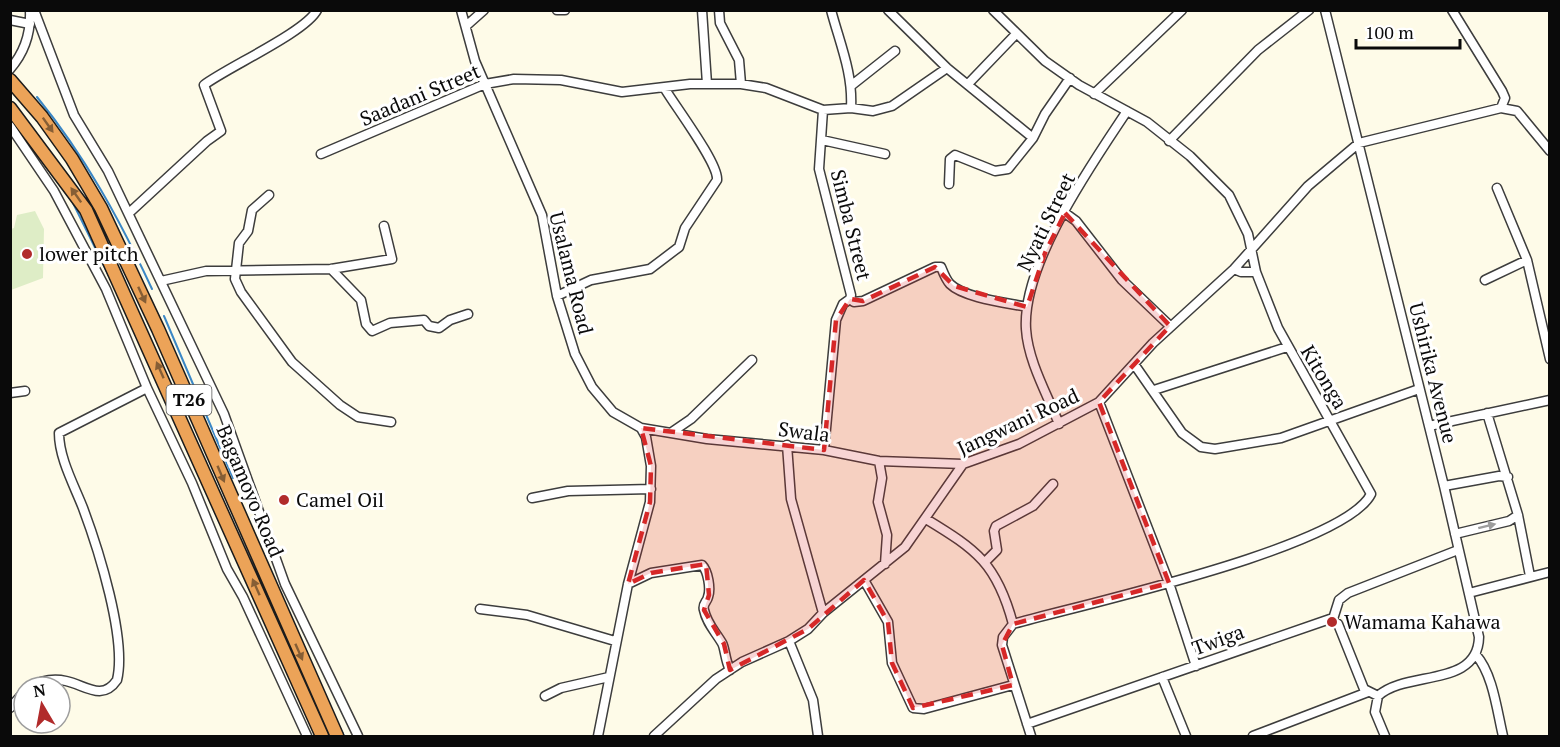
<svg xmlns="http://www.w3.org/2000/svg" width="1560" height="747" font-family="'PT Serif',serif">
<style>
.pitch{fill:#deedc6}
.lines{fill:none;stroke-linecap:round;stroke-linejoin:round}
.stream{stroke:#3b87c5;stroke-width:2}
.minor-casing{stroke:#3d3d3d;stroke-width:11}
.highway-casing{stroke:#1b1b1b;stroke-width:15}
.minor{stroke:#fff;stroke-width:8}
.highway{stroke:#eca358;stroke-width:12}
.oneway{fill:#865e35}
.oneway2{fill:#9d9d9d}
.marked{fill:#d62828;fill-opacity:0.2;stroke:#d62828;stroke-width:4.5;stroke-dasharray:12 8;stroke-linejoin:round}
.poi-dot{fill:#b12b2b;stroke:#fff;stroke-width:2}
.labels{text-anchor:middle;stroke-width:6;stroke-linejoin:round;paint-order:stroke}
.shield{fill:#fff;stroke:#545454;stroke-width:1.5}
.shield-label{font-size:18px;font-weight:bold;fill:#0a0a0a}
.street-label{font-size:20px;fill:#0a0a0a;stroke:#fff}
.poi-label{font-size:20px;fill:#0a0a0a;stroke:#fff;text-anchor:start}
</style>
<rect width="100%" height="100%" fill="#fefbe8"/>
<path class="pitch" d="M35,211l9,18 -1,49 -32,12v-61l3,-1 3,-13z"/>
<g class="lines">
<path class="stream" d="M37,97c48,59 83,123 115,192
M73,203l36,73
M164,316l69,162
M337,722l7,14"/>
<g class="minor-casing">
<path id="minor" d="M34,10l40,105 34,56 116,243 61,170 73,152
M461,10l14,51 67,154 15,81 18,58 17,33 21,25 28,16 5,9 5,29 -1,36 -22,82 -30,152
M557,10h8
M702,10l5,74
M719,10l1,13 19,37 2,24
M831,10c9,34 22,63 20,98
M888,10l59,58 86,70
M993,10l52,51 34,24 68,37 43,34 39,39 19,39 8,38 22,56 93,166c-27,54 -292,111 -358,130
M1325,10l119,476 35,151c-1,51 -73,33 -101,59l-3,16 10,24
M1452,10l50,81 3,7 -4,10
M10,20l20,4
M466,26l18,-16
M10,69c15,-17 21,-36 20,-59
M968,84l48,-50
M852,85l43,-34
M1094,94l88,-84
M823,110l-4,59 32,126 -1,4 -7,5 -7,16 -12,130
M10,126l44,65 52,98 41,99 45,95 35,86 16,28 64,139
M822,140l63,14
M1169,141l89,-91 51,-40
M321,154l164,-70 29,-5 47,1 61,12 68,-8h51l25,4 57,22 28,-2 22,3 19,-5 55,-38
M949,184l1,-25 5,-4 40,16 13,-2 25,-31 12,-24 25,-36
M1497,188l30,72 23,99
M269,195l-17,15 -4,21 -9,12 -4,36 6,13 51,70 48,43 18,12 33,5
M129,213l78,-72 14,-10 -17,-46c22,-17 102,-53 113,-75
M1065,213l11,8 46,59 48,46
M331,269l30,31 5,24 6,7 18,-8 34,-3 5,6 10,2 11,-8 18,-6
M1234,269l7,3h15
M1485,280l42,-20
M161,281l45,-10 125,-2 61,-10 -8,-33
M557,296l34,-16 59,-11 29,-22 6,-19 32,-48c2,-16 -42,-74 -52,-91
M850,299l4,3 9,-1 72,-34h6c2,5 5,13 9,17 14,14 58,19 77,23
M1134,364l48,69 19,14 14,2 66,-11 138,-49
M1154,390l133,-43
M10,393l15,-2
M1099,402l70,181 27,83
M1487,413l31,102 12,61
M1059,424c-12,-30 -31,-63 -33,-95 -4,-66 66,-165 101,-218
M1429,426l121,-26
M641,428l66,11 117,11 55,11 84,3
M672,432l19,-13 61,-59
M787,445l4,54 32,114
M879,461l3,17 -4,24 9,33 -2,29
M1444,486l55,-10 9,1
M532,498l36,-7 83,-2
M926,519c51,31 71,45 87,105l-10,13 -1,8 29,91
M1455,534l54,-13 9,-6
M985,562l12,-12 -3,-19 2,-5 37,-20 20,-22
M864,580l24,42 4,41 21,45 11,1 89,-24
M628,584l23,-11 51,-8c6,6 9,24 6,32 -1,5 -6,7 -4,13 3,14 11,21 18,33 3,5 3,17 8,27
M1469,593l81,-21
M480,609l47,6 88,26
M1333,619l6,-19 9,-7 110,-43
M789,641l24,59 5,36
M1476,655c17,19 21,56 27,81
M1162,677l24,59
M29,687c11,-6 24,-9 37,-6 19,4 36,21 51,-1 10,-41 -19,-132 -34,-172 -9,-23 -24,-50 -24,-75l88,-45
M545,696l16,-8 48,-11
M10,708l14,-16
M1027,724l303,-105 8,5 26,65 14,7
M654,736l62,-57 26,-17 47,-21 19,-12 15,-16 82,-66 58,-83 56,-20 80,-42 54,-59 81,-74 74,-83 51,-43 142,-35 16,3 33,40
M1253,736l115,-44"/>
</g>
<g class="highway-casing">
<path id="highway" d="M10,80l32,37 30,42 29,49 57,121 179,407
M10,108l76,102 236,526"/>
</g>
<use href="#minor" class="minor"/>
<use href="#highway" class="highway"/>
</g>
<defs><path id="oneway-solid" d="M-6-.8H1V-3.2L6.5 0L1 3.2V.8H-6Z" transform="scale(1.5)"/></defs>
<g class="oneway">
<use href="#oneway-solid" transform="translate(48 125) rotate(55)"/>
<use href="#oneway-solid" transform="translate(76 195) rotate(-125)"/>
<use href="#oneway-solid" transform="translate(142 295) rotate(65)"/>
<use href="#oneway-solid" transform="translate(160 370) rotate(-114)"/>
<use href="#oneway-solid" transform="translate(221 474) rotate(67)"/>
<use href="#oneway-solid" transform="translate(256 587) rotate(-114)"/>
<use href="#oneway-solid" transform="translate(299 652) rotate(66)"/>
</g>
<use class="oneway2" href="#oneway-solid" transform="translate(1487 526) rotate(-14)"/>
<path class="marked" d="M1065,213l105,113 -71,76 70,181 -156,41 -11,21 11,40 -100,23 -21,-45 -4,-41 -24,-42 -56,49 -78,41 -6,-26 -20,-34 5,-15 -3,-31 -55,9 -23,11 22,-82 1,-36 -10,-38 183,22 12,-130 14,-21 13,2 72,-34 19,19 73,21 18,-54z"/>
<g class="poi-dot">
<circle cx="27" cy="254" r="6"/>
<circle cx="284" cy="500" r="6"/>
<circle cx="1332" cy="622" r="6"/>
</g>
<g class="labels">
<rect class="shield" x="166.5" y="385" width="45" height="30" rx="4.5"/>
<g class="shield-label">
<text x="189" y="406">T26</text>
</g>
<g class="street-label">
<text transform="translate(420 95) rotate(-23)" y="7">Saadani Street</text>
<text transform="translate(1046 222) rotate(-64)" y="7">Nyati Street</text>
<text transform="translate(851 225) rotate(76)" y="7">Simba Street</text>
<text transform="translate(571 273) rotate(76)" y="7">Usalama Road</text>
<text transform="translate(1433 373) rotate(76)" y="7">Ushirika Avenue</text>
<text transform="translate(1324 377) rotate(59)" y="7">Kitonga</text>
<text transform="translate(1018 422) rotate(-25)" y="7">Jangwani Road</text>
<text transform="translate(804 432) rotate(7)" y="7">Swala</text>
<text transform="translate(250 491) rotate(67)" y="7">Bagamoyo Road</text>
<text transform="translate(1218 640) rotate(-20)" y="7">Twiga</text>
</g>
<g class="poi-label">
<text x="39" y="261">lower pitch</text>
<text x="296" y="507">Camel Oil</text>
<text x="1344" y="629">Wamama Kahawa</text>
</g>
</g>
<rect width="1560" height="747" fill="none" stroke="#0a0a0a" stroke-width="24"/>
<g transform="translate(42 705) rotate(350)"><circle r="28" fill="#ffffff" stroke="#9d9d9d" stroke-width="1.5"/>
<path d="M0-4.5L10 22L0 15L-10 22Z" fill="#b12b2b"/>
<text y="-9" font-size="16" font-weight="bold" text-anchor="middle" fill="#0a0a0a">N</text>
</g>
<path d="M1356 39v9h104v-9" fill="none" stroke="#0a0a0a" stroke-width="3"/>
<text x="1365" y="39" font-size="18" fill="#0a0a0a" stroke="#ffffff" stroke-width="4.5" paint-order="stroke">100 m</text>
</svg>
